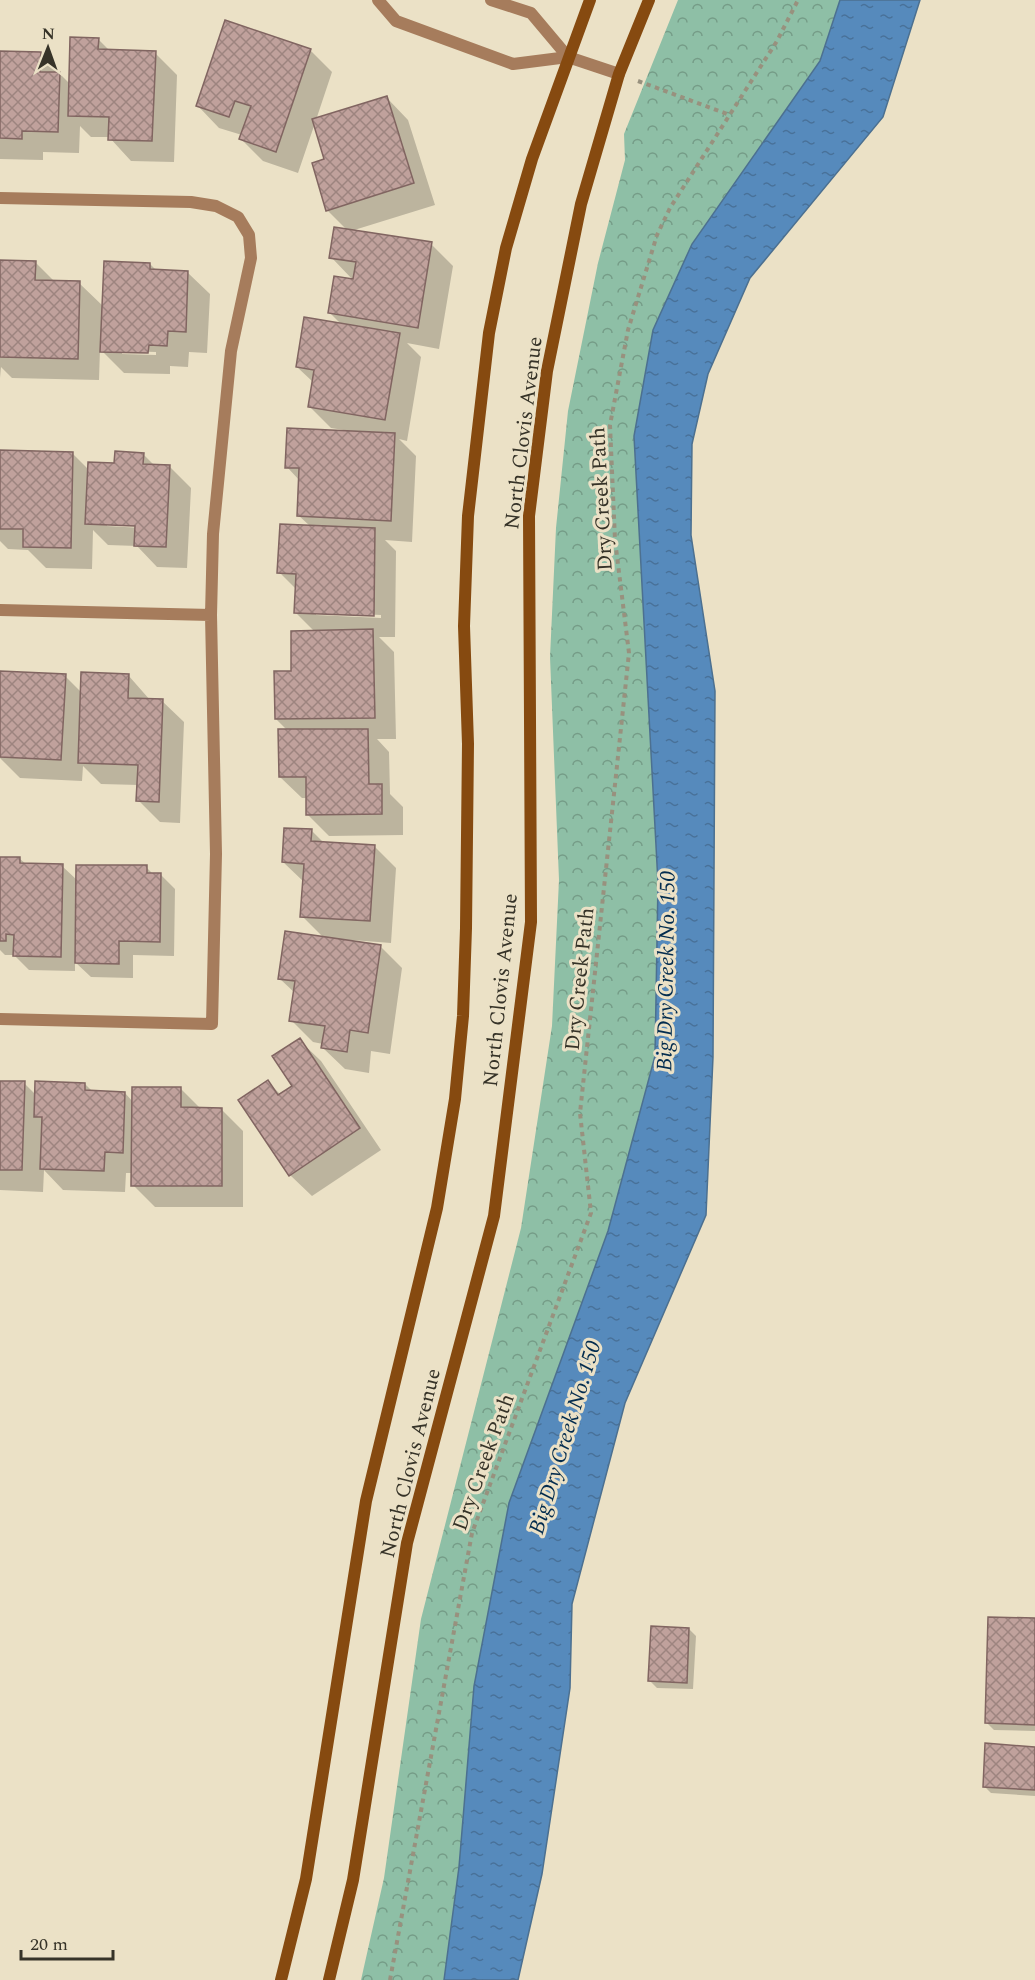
<svg xmlns="http://www.w3.org/2000/svg" width="1035" height="1980" font-family="Spectral,serif">
<style>
.park{fill:url(#park-crowns)}
.water{fill:url(#water-ripples);stroke:#4c7090;stroke-width:1.5}
.shadow{fill:#0003;fill-rule:evenodd}
.building{fill:url(#building-cross-hatch);stroke:#816561;stroke-width:1.5}
.lines{fill:none;stroke-linecap:round;stroke-linejoin:round}
.path{stroke:#98917e;stroke-width:4;stroke-dasharray:4.5 4.5;stroke-linecap:butt}
.street{stroke:#a67c5c;stroke-width:12}
.secondary{stroke:#864a10;stroke-width:12}
.labels{text-anchor:middle;stroke-width:6;stroke-linejoin:round;paint-order:stroke}
.street-label{font-size:21px;fill:#363328;stroke:#ebe1c6}
.water-label{font-size:22px;font-style:italic;fill:#032c4e;stroke:#ebe1c6}
</style>
<defs>
<pattern id="park-crowns" width="20" height="18" patternUnits="userSpaceOnUse" patternTransform="scale(1.5)"><rect width="20" height="18" fill="#8ebfa6"/><path d="M2 6a3 3 0 1 1 6 0M12 15a3 3 0 1 1 6 0" fill="none" stroke="#759c87"/></pattern>
<pattern id="water-ripples" width="26" height="14" patternUnits="userSpaceOnUse" patternTransform="scale(1.5)"><rect width="26" height="14" fill="#568abc"/><path d="M2 4q2-2 4 0t4 0M15 11q2-2 4 0t4 0" fill="none" stroke="#487199"/></pattern>
<pattern id="building-cross-hatch" width="8" height="8" patternUnits="userSpaceOnUse" patternTransform="scale(1.5)"><rect width="8" height="8" fill="#c0a19c"/><path d="M0 0l8 8M0 8l8-8" fill="none" stroke="#9d847f"/></pattern>
</defs>
<rect width="100%" height="100%" fill="#ebe1c6"/>
<path class="park" d="M678,0h162l-20,61 -128,183 -58,192 24,448 -3,172 -47,175 -149,636 -15,113h-83l23,-102 37,-259 100,-391 31,-202 7,-146 -9,-223 6,-129 12,-117 30,-148 27,-103 -1,-26z"/>
<path class="water" d="M840,0h80l-37,117 -133,161 -42,96 -16,70 -1,91 24,156 -2,366 -7,158 -81,188 -53,201 -2,84 -28,186 -24,106h-74l15,-113 15,-181 35,-183 99,-272 47,-175 3,-173 -24,-447 19,-106 39,-86 128,-183z"/>
<path class="shadow" d="M98,39l12,12 45,2 22,22 -3,87 -43,-1 -22,-24h-18l-11,-11 -1,27 -36,-1v8l-43,-1v-106l40,1 30,30z
M310,50l22,22 -16,48 71,-22 21,22 27,85 -84,26 80,13 22,22 -14,83 -32,-6 14,14 -14,84 -8,-2 17,17 -4,86 -27,-2 11,11 -1,86h-16l15,15 2,87h-19l12,13 1,42 13,13v28l-74,1 -22,-22v-16h-5l-22,-21 8,-46 -12,-12 17,-46 22,-41 -20,-20 2,-22 -18,-18 31,-46 -12,-11 2,-34 -13,-14 57,-37 -13,-2 -22,-22 4,-24 -16,-15 45,-42 -13,-13 25,-31 -23,-24 16,-27 -20,-20 -1,-50 -11,-37 -17,50 -35,-12 -22,-22 1,-4 -23,-7 -21,-22zM316,612l65,3v3l-65,-3z
M0,261l35,1 20,20 24,1 25,24 46,-43 7,7 31,2 22,21 -3,59 -18,-1 -1,15 -18,-1v8l-46,-1 -24,-24 -1,31 -87,-2 -11,-11 -1,11zM122,351l34,1v3l-34,-1z
M0,452l72,1 17,17 26,-5 28,-11 11,11 15,1 22,22 -4,80 -30,-1 -20,-21 -29,-1 -15,-15 -1,39 -46,-1 -18,-18 -20,-1 -8,-8zM107,523l35,2v3l-35,-2z
M0,672l65,4 17,17 46,-18 22,25 12,1 22,21 -4,101 -20,-1 -22,-22 1,-15 -38,-1 -18,-18 -1,15 -62,-3 -20,-20z
M312,831l12,12 50,3 22,22 -5,75 -39,-3v2l28,4 22,22 -12,86 -19,-3 -2,22 -24,-4 -22,-21v-4l-10,-2 -22,-22 4,-27 -16,-15 45,-40 -22,-22 2,-34 -21,-20z
M0,858l20,1 6,5 36,2 15,14 69,-13 7,7h7l15,15 -1,67 -41,-1v23l-42,-1 -16,-15v9l-46,-1 -15,-15h-9l-5,-5z
M299,1040l22,21 60,89 -69,46 -22,-21 -22,-93 13,13 13,-9z
M0,1082l24,1 12,12 49,-11 8,8 32,1 8,9 47,-14 21,21h20l22,22v76h-88l-22,-22v-12h-7l-1,19 -62,-2 -19,-20 -1,22 -43,-2z
M1035,1620v111l-41,-1 -7,-7z
M689,1629l7,7 -3,53 -36,-1 -7,-7z
M1035,1748v48l-44,-3 -7,-7z"/>
<path class="building" d="M225,20l86,29 -35,103 -37,-13 12,-33 -16,-5 -6,16 -33,-11z
M70,37l29,1 -1,11 58,2 -4,90 -44,-1 1,-23 -41,-1z
M0,51l41,1 -1,20h20l-2,60 -36,-1v8l-22,-1z
M387,96l27,87 -88,28 -14,-48 12,-4 -12,-40z
M334,227l98,15 -14,86 -90,-15 6,-37 19,3 3,-17 -27,-4z
M0,260l36,1 -1,19 45,1 -2,78 -78,-2z
M104,261l46,2v6l38,2 -2,61 -18,-1 -1,15 -18,-1 -1,8 -48,-1z
M304,317l96,16 -15,87 -77,-13 6,-37 -18,-3z
M287,428l108,5 -4,88 -94,-5 2,-48h-14z
M0,450l73,2 -2,96 -48,-1v-18h-23z
M115,451l29,2 -1,11 27,1 -4,82 -32,-1 1,-20 -50,-2 3,-62 26,1z
M280,524l95,4 -1,88 -80,-3 2,-39 -19,-1z
M373,629l2,89 -100,1 -1,-48h17v-40z
M0,671l66,3 -5,86 -61,-3z
M81,672l48,2 -1,24 35,1 -4,103 -23,-1 2,-36 -60,-2z
M278,729h90l1,55h13v30l-76,1v-38h-27z
M284,828l28,1 -1,12 64,4 -5,76 -70,-4 4,-53 -22,-2z
M0,857h20v6l43,1 -2,93 -48,-1 1,-21 -8,-1v7h-6z
M76,865h71v8h14l-1,69 -41,-1v23l-44,-1z
M285,931l96,14 -13,88 -18,-3 -3,22 -26,-4 4,-22 -36,-5 6,-40 -17,-2z
M300,1038l60,90 -71,48 -51,-76 30,-20 10,15 14,-9 -20,-30z
M0,1081h25l-3,89h-22z
M35,1081l50,2v7l40,2 -2,61 -18,-1 -1,19 -64,-2 2,-52h-8z
M132,1087h49v20l41,1v78h-91z
M988,1617l47,1v107l-50,-2z
M651,1626l38,2 -2,55 -39,-2z
M985,1743l50,4v43l-52,-3z"/>
<g class="lines">
<path class="path" d="M638,81l92,34
M390,1980l82,-447 119,-320 -11,-100 49,-460 -14,-113 -5,-115 18,-95 29,-95 13,-27 107,-167 21,-41"/>
<path class="street" d="M378,0l18,21 117,43 55,-7 51,17
M491,0l40,13 37,44
M0,198l191,4 25,4 22,11 11,18 2,23 -20,93 -18,183 -2,81 5,239 -4,170 -212,-5
M0,610l211,5"/>
<path class="secondary" d="M281,1980l25,-101 60,-378 71,-293 18,-109 8,-83 3,-88 2,-184 -4,-118 4,-110 21,-183 17,-85 26,-89 58,-159
M329,1980l24,-100 54,-337 87,-327 37,-294 -2,-406 18,-145 34,-167 38,-130 30,-74"/>
</g>
<g class="labels">
<g class="street-label">
<text transform="translate(523 433) rotate(-83)" y="7">North Clovis Avenue</text>
<text transform="translate(601 499) rotate(-93)" y="7">Dry Creek Path</text>
<text transform="translate(579 979) rotate(-84)" y="7">Dry Creek Path</text>
<text transform="translate(500 990) rotate(-84)" y="7">North Clovis Avenue</text>
<text transform="translate(483 1462) rotate(-70)" y="7">Dry Creek Path</text>
<text transform="translate(410 1463) rotate(-76)" y="7">North Clovis Avenue</text>
</g>
<g class="water-label">
<text transform="translate(665 971) rotate(-89)" y="8">Big Dry Creek No. 150</text>
<text transform="translate(564 1437) rotate(-73)" y="8">Big Dry Creek No. 150</text>
</g>
</g>
<g transform="translate(48 48) rotate(1)" stroke="#ebe1c6" stroke-width="4.5" paint-order="stroke">
<path d="M0-4.5L10 22L0 15L-10 22Z" fill="#363328"/>
<text y="-9" font-size="16" font-weight="bold" text-anchor="middle" fill="#363328">N</text>
</g>
<path d="M21 1950v9h92v-9" fill="none" stroke="#363328" stroke-width="3"/>
<text x="30" y="1950" font-size="18" fill="#363328" stroke="#ebe1c6" stroke-width="4.5" paint-order="stroke">20 m</text>
</svg>
